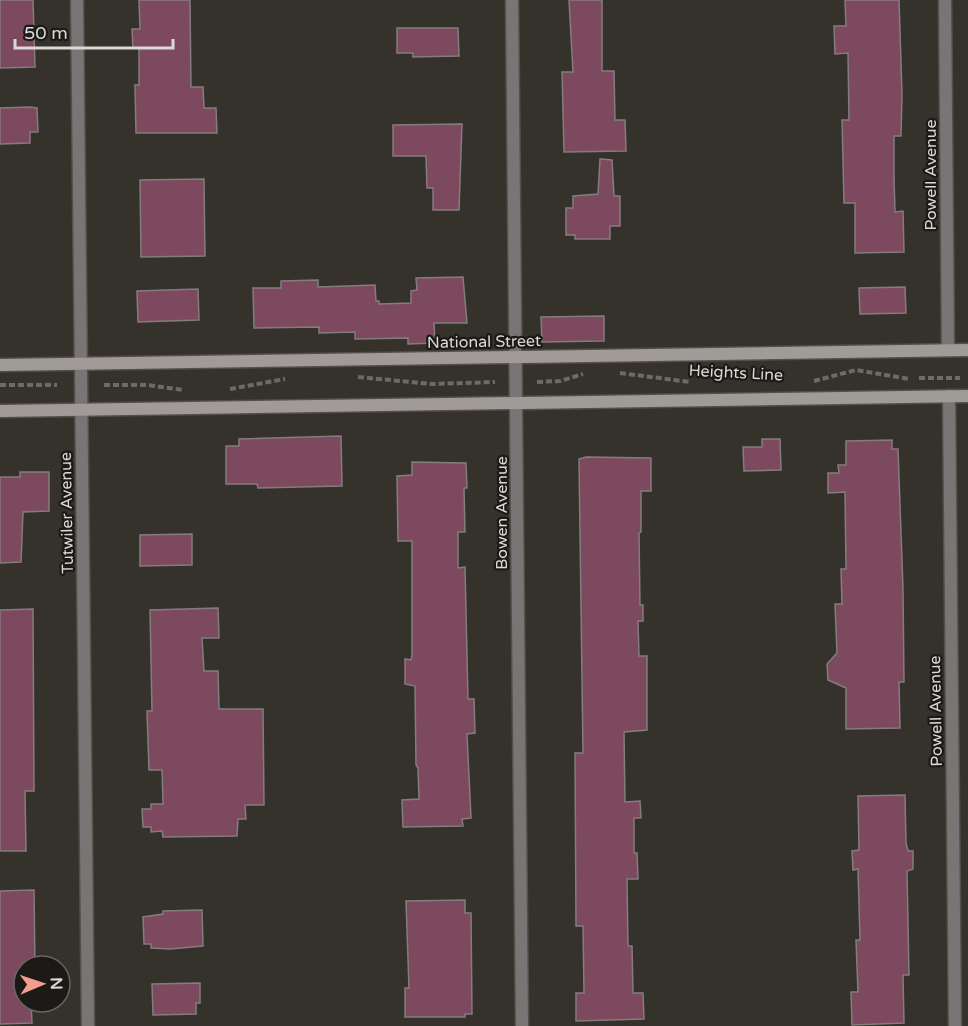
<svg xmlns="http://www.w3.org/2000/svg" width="968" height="1026" font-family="'Varela Round',sans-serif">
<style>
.building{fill:#7d495e;stroke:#847c7f;stroke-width:1.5}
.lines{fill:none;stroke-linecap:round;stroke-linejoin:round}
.minor-casing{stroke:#53504a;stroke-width:15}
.tertiary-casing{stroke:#53504a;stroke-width:15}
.secondary-casing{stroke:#53504a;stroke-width:15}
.path{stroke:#6d6b66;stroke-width:4;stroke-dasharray:6 3;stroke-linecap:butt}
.minor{stroke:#797574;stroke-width:12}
.tertiary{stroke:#797574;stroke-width:12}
.secondary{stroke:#a09b98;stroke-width:12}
.labels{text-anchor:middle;stroke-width:4.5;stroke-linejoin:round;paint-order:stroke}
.street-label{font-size:16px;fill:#dad9d5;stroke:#1b1a17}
</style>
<rect width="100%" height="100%" fill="#35322c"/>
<path class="building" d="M0,0h33l2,67 -35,1z
M139,0h51l1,87h12l1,21h12l1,25h-81l-1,-48h4v-37h-6l-1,-19h8z
M569,0h33v71h12l1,49h10l1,31 -62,1 -2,-80h11z
M845,0h54l3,94 -1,42h-7v41l1,35 8,-1 1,41 -49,1v-50h-11l-2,-83h7l-1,-67 -13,1 -1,-28h12z
M397,28h61l1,28 -46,1v-4h-16z
M30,107l7,1 1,24h-8v11l-30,1v-36z
M462,124l-3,86h-26v-22h-6l-1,-32h-33v-31z
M600,159l12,1 2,36h6v30h-10v13h-35v-4h-9v-27h7v-12l25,-2z
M204,179l1,77 -64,1 -1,-77z
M463,277l4,46h-33l1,20 -27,1v-6l-53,1v-7l-36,1v-6l-65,1 -1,-40h28v-7l37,-1v7l57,-2 1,16h3v3l32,-1v-12l6,-1 -1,-12z
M905,287l1,26 -46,1 -1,-26z
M198,289l1,31 -61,2 -1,-31z
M604,316v25l-62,1 -1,-25z
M341,436l1,50 -84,2 -1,-4h-31v-38h13v-7z
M762,439h18l1,31 -37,1 -1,-24h19z
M892,440v9h6l5,140 1,93h-5l1,46 -54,1v-41l-18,-8 -1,-16 10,-11 -2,-49h7l-1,-35h5l-1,-77 -17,1v-20h11l-1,-8h8v-24z
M586,457l65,1v33h-10v41l-2,1 1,72h3v16h-5l1,35h8v74l-23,2 1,70 15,-1 1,17h-7v35h3l1,26h-11l1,67h4l1,47h10l1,26 -68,2v-28h8l-1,-67h-7l-1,-173h8l-4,-294z
M412,462l54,1 1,25h-3l1,44h-7v36l7,-1 3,132h6l1,34 -8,1 4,84 -9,1 1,7 -60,1 -1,-27 17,-1 -1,-31 -2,-3 -1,-79 -10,-2v-25l6,1 1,-5v-114h-14l-1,-65 15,-1z
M20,472h29v39l-26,1 -2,50 -21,1v-86h20z
M192,534v31l-52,1v-31z
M218,608l1,30h-17l2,33h14l1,38h44l1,96h-19l1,14h-8l-1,17 -74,1 -1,-6 -11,1v-5h-8l-1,-18h9v-5h12l-1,-34h-13l-2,-59h5l-2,-101z
M33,609l1,182h-9l1,60h-26v-241z
M905,795l1,48 2,8h5v18l-6,2 2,104h-6l1,48 -52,2 -1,-33h7l-2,-52h4l-2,-71 -5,1 -1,-19 7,-1 -1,-54z
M34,890l1,76h-11v36h7l1,21 -32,1v-133z
M465,900v13h6l1,101h-7v3h-60v-29h4l-3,-87z
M202,910l1,36 -33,3 -19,-1v-4h-7l-1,-27 20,-3v-3z
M200,983v20h-4v11l-43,1 -1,-31z"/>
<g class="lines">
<g class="minor-casing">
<path id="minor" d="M512,0l10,1026
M945,0l3,350
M949,396l6,630"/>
</g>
<g class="tertiary-casing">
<path id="tertiary" d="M77,0l11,1026"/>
</g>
<g class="secondary-casing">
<path id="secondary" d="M0,365l968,-15
M0,411l968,-15"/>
</g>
<path class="path" d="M620,373l70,9
M358,377l74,7 63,-2
M919,378h41
M814,381l42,-11 53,9
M537,382l23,-1 23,-7
M0,385h57
M104,385h43l37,5
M230,389l55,-10"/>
<use href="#minor" class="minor"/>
<use href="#tertiary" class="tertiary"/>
<use href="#secondary" class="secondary"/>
</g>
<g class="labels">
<g class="street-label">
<text transform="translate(930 175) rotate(-90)" y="6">Powell Avenue</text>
<text transform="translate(484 341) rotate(-1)" y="6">National Street</text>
<text transform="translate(736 372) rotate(3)" y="6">Heights Line</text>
<text transform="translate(66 513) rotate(-91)" y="6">Tutwiler Avenue</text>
<text transform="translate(501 513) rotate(-90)" y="6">Bowen Avenue</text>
<text transform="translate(935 711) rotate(-91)" y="6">Powell Avenue</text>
</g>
</g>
<g transform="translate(42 984) rotate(88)"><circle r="28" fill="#1b1a17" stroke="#676663" stroke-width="1.5"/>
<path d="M0-4.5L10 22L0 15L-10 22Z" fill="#f49d8c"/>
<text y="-9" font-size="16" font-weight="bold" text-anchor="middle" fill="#dad9d5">N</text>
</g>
<path d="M15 39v9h158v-9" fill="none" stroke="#dad9d5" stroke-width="3"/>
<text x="24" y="39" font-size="18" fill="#dad9d5" stroke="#1b1a17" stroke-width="4.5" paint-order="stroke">50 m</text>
</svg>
